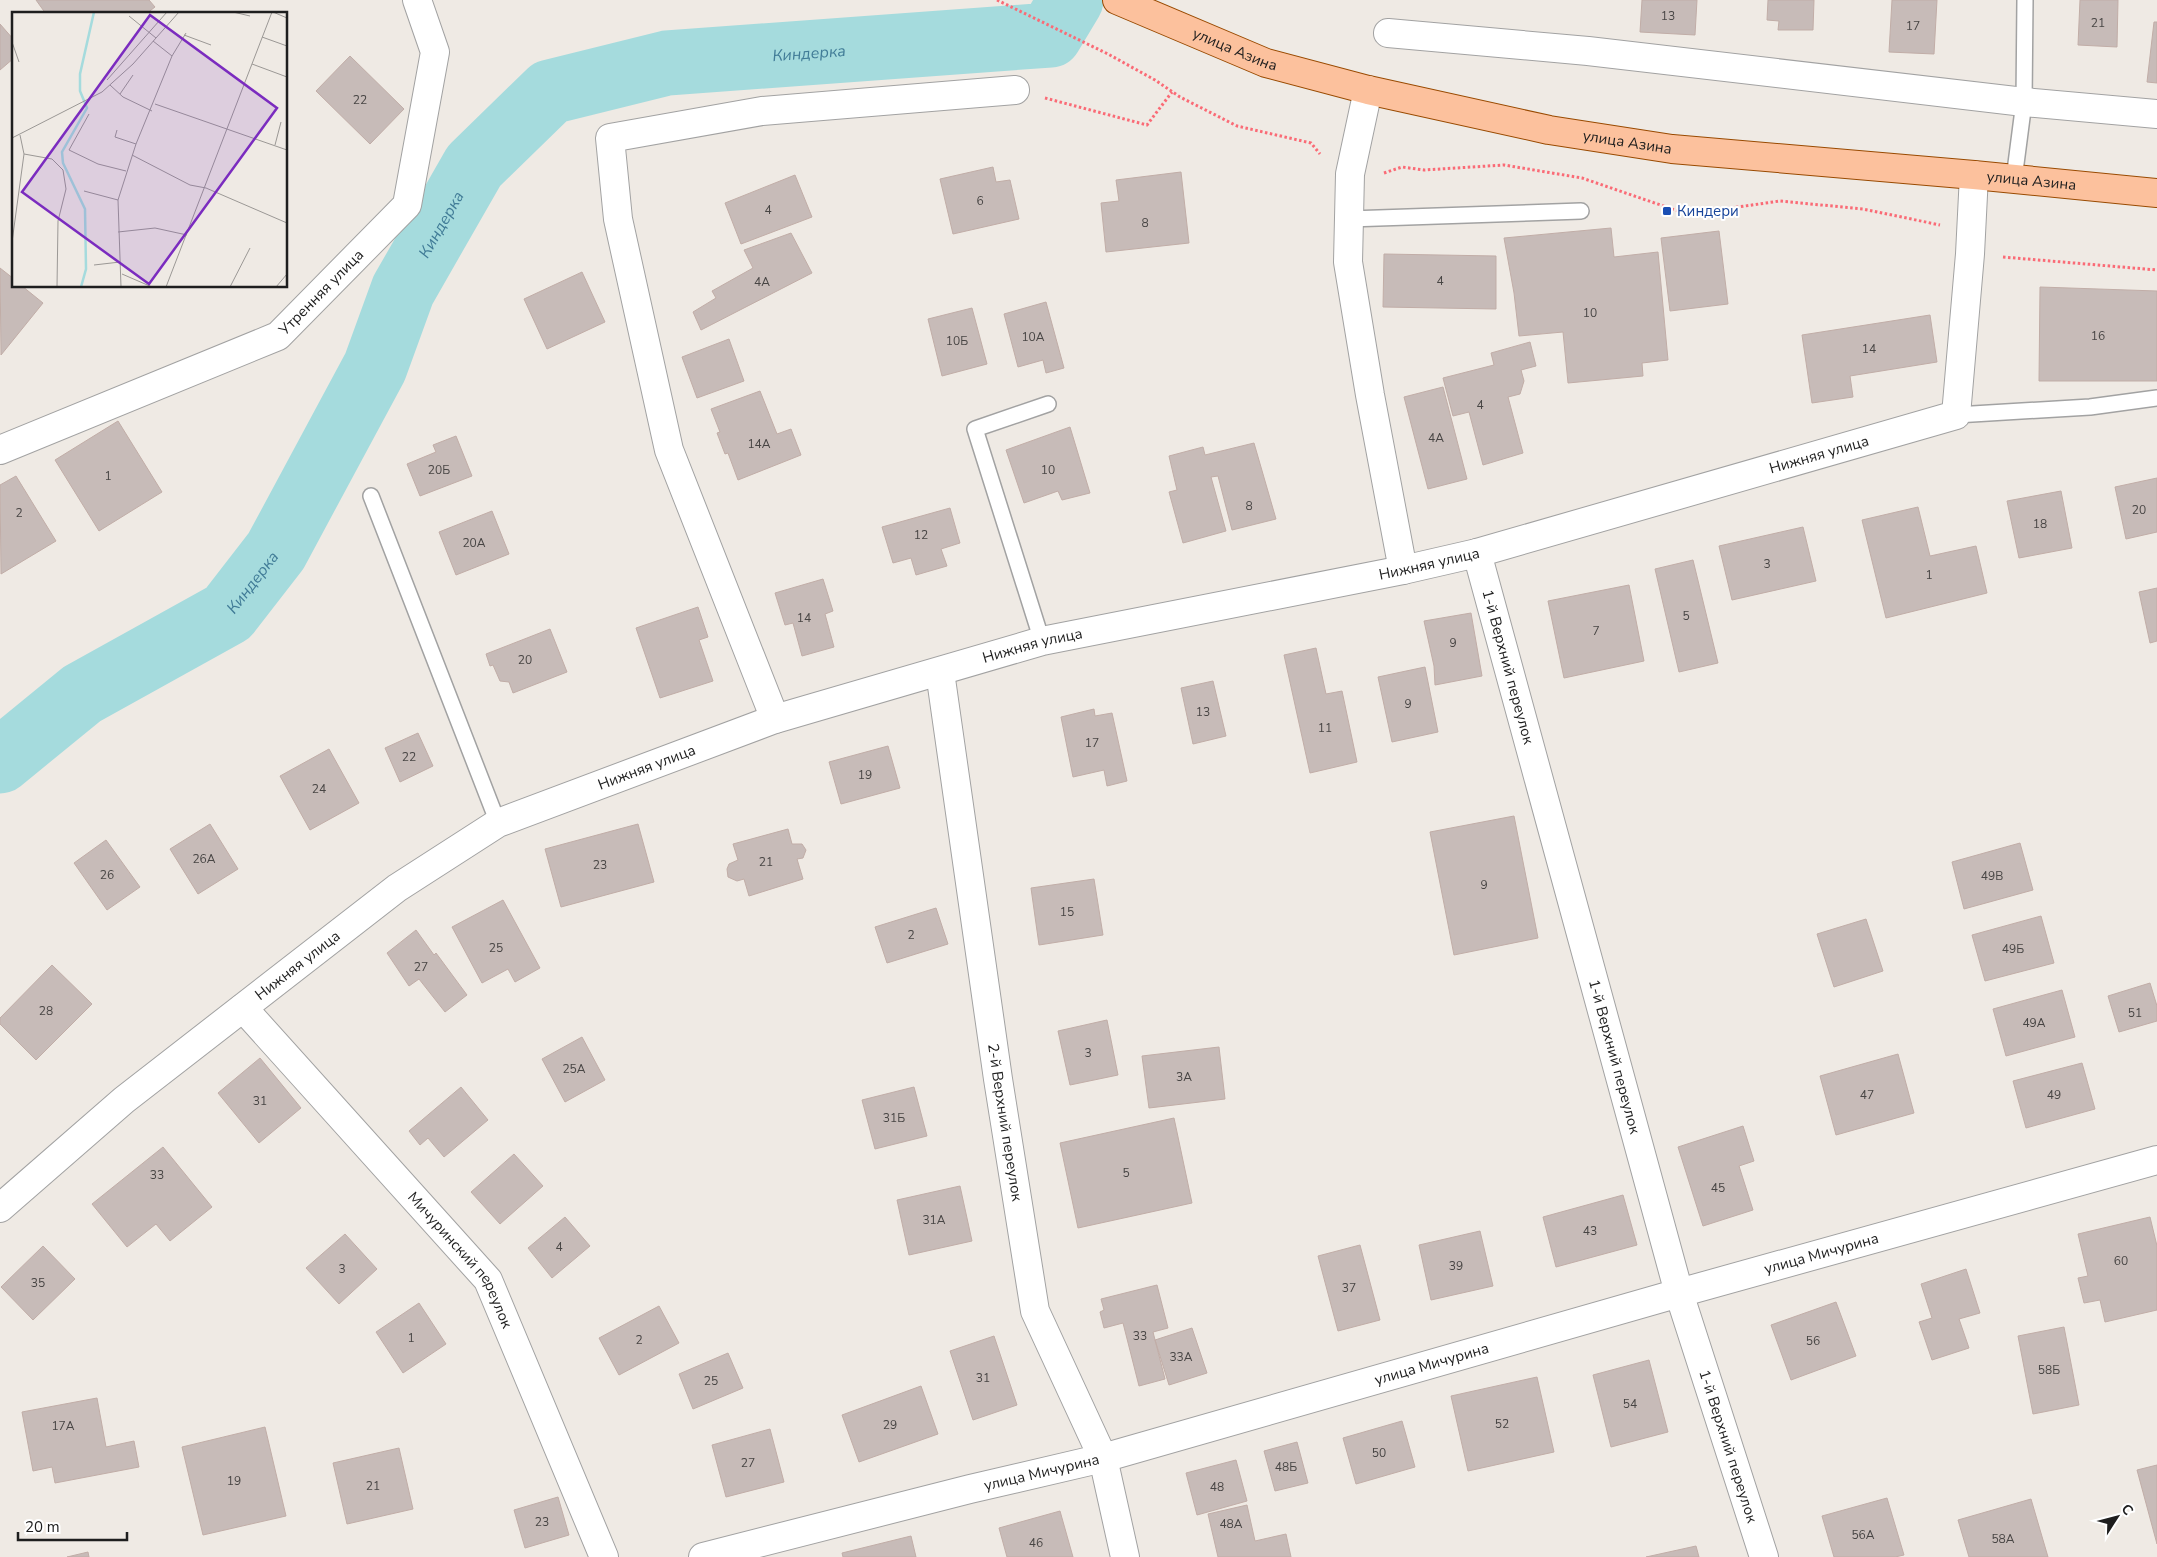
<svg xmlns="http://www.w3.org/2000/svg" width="2157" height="1557" font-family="'Nunito Sans',sans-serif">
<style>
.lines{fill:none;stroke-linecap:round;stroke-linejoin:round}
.river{stroke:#a5dbdd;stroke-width:65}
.building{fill:#c7bbb8;stroke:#c1ada7}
.service-casing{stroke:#a2a2a2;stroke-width:18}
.minor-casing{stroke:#a2a2a2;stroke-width:30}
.primary-casing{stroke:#994a00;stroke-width:30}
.path{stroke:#fa6b76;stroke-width:3;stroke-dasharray:2.5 2.5;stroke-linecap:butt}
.service{stroke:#fff;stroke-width:15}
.minor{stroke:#fff;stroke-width:28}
.primary{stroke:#fcc19d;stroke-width:28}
.transit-dot{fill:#1a4fb4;stroke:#fff;stroke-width:2}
.labels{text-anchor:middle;stroke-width:4;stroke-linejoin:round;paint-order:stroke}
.number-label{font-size:12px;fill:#484544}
.street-label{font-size:15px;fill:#1e1e1e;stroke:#fff}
.transit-label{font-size:15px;fill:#164399;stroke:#fff;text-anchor:start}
.water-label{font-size:16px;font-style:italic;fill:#417c97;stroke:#fff}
.inset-river{fill:none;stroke:#a5dbdd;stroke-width:2.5}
.inset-road{fill:none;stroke:#9b9895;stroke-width:1}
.view{fill:#7b2cbf;fill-opacity:0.15;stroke:#7b2cbf;stroke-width:2.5}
.inset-edge{fill:none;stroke:#1e1e1e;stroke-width:2.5}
</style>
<rect width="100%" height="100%" fill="#efeae4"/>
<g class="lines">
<path class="river" id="s1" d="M0,761l82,-67 146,-81 48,-62 99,-184 28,-77 71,-124 76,-74 117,-29 383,-28 21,-35"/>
</g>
<path class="building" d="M36,0h113l6,7 -9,7h-100z
M1642,0h55l-2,35 -55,-3z
M1768,0h46l-1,30h-35l1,-9 -12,-1z
M1892,0h45l-3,54 -45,-2z
M2080,0h38l-1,47 -39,-2z
M2154,22h3v61l-10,-1z
M0,24l14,16v18l-14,12z
M350,56l54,53 -34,35 -54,-53z
M993,167l3,15 14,-2 9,39 -66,15 -13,-55z
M1181,172l8,71 -83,9 -5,-49 18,-2 -3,-21z
M795,175l17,42 -71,27 -16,-41z
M1611,228l3,29 44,-5 10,108 -26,3 1,13 -75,7 -5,-51 -44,4 -5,-43 -10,-55z
M1719,231l9,73 -58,7 -9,-73z
M791,233l21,40 -111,57 -8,-18 23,-14 -4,-7 41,-23 -9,-18z
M1384,254l112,2v53l-113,-2z
M0,268l14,11v7h8l21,17 -42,52z
M582,272l23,50 -58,27 -23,-50z
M2040,287l117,4v90h-118z
M1046,302l18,66 -18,5 -3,-13 -25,7 -14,-53z
M972,308l15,56 -45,12 -14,-57z
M1930,315l7,47 -87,14 3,21 -41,6 -10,-68z
M729,339l15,42 -47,17 -15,-41z
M1530,342l6,24 -15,4 3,11 -4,13 -12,3 15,56 -40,12 -14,-53 -16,4 -10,-38 51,-13 -3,-12z
M1443,387l24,92 -39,10 -24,-92z
M760,391l17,43 14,-5 10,26 -63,25 -10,-27 -3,1 -8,-21 3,-1 -9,-23z
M118,421l44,71 -63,39 -44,-71z
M1070,427l20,66 -28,7 -4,-9 -34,12 -18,-53z
M456,436l16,40 -52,20 -13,-32 29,-12 -3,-7z
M1254,443l22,76 -44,11 -14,-54 -7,1 15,54 -43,12 -14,-51 8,-2 -8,-34 34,-9 2,8z
M16,476l40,65 -55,33 -1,-89z
M2157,478v54l-31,7 -11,-52z
M2061,491l11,57 -53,10 -12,-57z
M1918,507l12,49 46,-10 11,47 -101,25 -24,-98z
M950,508l10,35 -19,6 6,17 -31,9 -5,-17 -18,5 -11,-36z
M492,511l17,43 -53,21 -17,-43z
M1803,527l13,54 -84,19 -13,-54z
M1693,560l25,103 -39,9 -24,-103z
M823,579l10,32 -8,3 9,33 -32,9 -9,-33 -8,2 -10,-32z
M1629,585l15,76 -80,17 -16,-77z
M2157,588v53l-7,2 -11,-51z
M698,607l10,30 -9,3 14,41 -53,17 -24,-70z
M1471,613l11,63 -47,9 -1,-19 -10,-45z
M550,629l17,43 -54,21 -4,-11 -9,-1 -7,-16 -3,1 -4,-12z
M1316,648l10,46 16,-3 15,71 -47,11 -26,-118z
M1425,667l13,65 -46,10 -14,-65z
M1213,681l13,55 -33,8 -12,-56z
M1094,709l1,7 17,-3 15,68 -20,5 -3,-16 -31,7 -12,-60z
M418,733l15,33 -33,16 -15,-34z
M888,746l12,42 -59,16 -12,-42z
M329,749l30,54 -49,27 -30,-54z
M1514,816l24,122 -84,17 -24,-123z
M210,824l28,45 -40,25 -28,-45z
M638,824l16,58 -93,25 -16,-58z
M788,829l4,15h10l4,6 -3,8 -6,1 6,20 -54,17 -5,-17 -7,2 -9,-4 -1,-8 2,-5 9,-4 -5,-16z
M106,840l34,47 -33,23 -33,-47z
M2020,843l13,47 -69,19 -12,-47z
M1094,879l9,56 -64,10 -8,-57z
M503,900l37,68 -25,14 -7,-13 -26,14 -30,-56z
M936,908l12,36 -61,19 -12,-36z
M2041,916l13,47 -69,18 -13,-46z
M1866,919l17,52 -49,16 -17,-53z
M416,930l18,25 2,-2 31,42 -22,17 -26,-33 -10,7 -22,-33z
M52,965l40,39 -56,56 -36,-36v-6z
M2150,983l7,23v15l-38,11 -11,-36z
M2062,990l13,47 -69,19 -13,-47z
M1107,1020l11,55 -48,10 -12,-54z
M582,1037l23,43 -40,22 -23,-43z
M1219,1047l6,52 -76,9 -7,-52z
M1898,1054l16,59 -78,22 -16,-59z
M260,1058l41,50 -42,35 -41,-50z
M2082,1063l13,46 -69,19 -13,-47z
M461,1087l27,33 -44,37 -16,-19 -8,7 -11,-14z
M914,1087l13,49 -52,13 -13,-49z
M1174,1118l18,85 -114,25 -18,-85z
M1743,1126l11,35 -15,5 14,44 -50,16 -25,-79z
M163,1147l49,60 -42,34 -14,-17 -29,23 -35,-43z
M514,1154l29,32 -43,38 -29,-32z
M960,1186l12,55 -63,14 -12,-55z
M1623,1195l14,50 -81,22 -13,-50z
M565,1217l25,29 -38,32 -24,-30z
M2150,1217l7,29v64l-52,12 -5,-22 -16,3 -6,-25 10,-2 -10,-42z
M1480,1231l13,55 -62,14 -12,-55z
M345,1234l32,35 -38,35 -33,-36z
M1360,1245l20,75 -42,11 -20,-75z
M43,1246l32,33 -42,41 -32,-33z
M1966,1269l14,44 -21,6 10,29 -37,12 -13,-38 13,-4 -11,-34z
M1157,1285l11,43 -15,4 12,47 -26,7 -16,-63 -19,5 -4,-16 4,-2 -3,-11z
M1836,1302l20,54 -65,24 -20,-55z
M419,1303l27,41 -43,29 -27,-41z
M659,1306l20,37 -60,32 -20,-37z
M2064,1327l15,78 -46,9 -15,-78z
M1192,1328l15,45 -38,12 -14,-45z
M994,1336l23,69 -44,15 -23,-69z
M728,1353l15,35 -50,21 -14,-35z
M1649,1360l19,72 -57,15 -18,-72z
M1537,1377l17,75 -86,19 -17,-75z
M921,1386l17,48 -79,28 -17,-47z
M97,1398l9,49 28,-6 5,26 -84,16 -3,-16 -19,4 -11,-59z
M1402,1421l13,46 -59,17 -13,-46z
M265,1427l21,89 -83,19 -21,-88z
M770,1429l14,53 -58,15 -14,-52z
M1297,1442l11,41 -33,8 -11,-40z
M399,1448l14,61 -66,15 -14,-61z
M1236,1460l11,41 -50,14 -11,-42z
M2157,1465v79l-20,-74z
M558,1497l11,38 -44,13 -11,-38z
M1887,1498l17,57 -9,2h-61l-12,-41z
M2031,1499l17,58h-79l-11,-37z
M1247,1505l8,36 31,-7 5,23h-73l-10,-43z
M1060,1511l13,46h-66l-8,-29z
M911,1536l5,21h-73l-1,-4z
M1696,1546l3,11h-53z
M88,1552l1,5h-22z"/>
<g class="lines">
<g class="service-casing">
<path id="service" d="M2014,179l10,-77 1,-102
M1349,219l232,-8
M1956,415l134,-8 67,-9
M371,496l127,327
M1042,641l-67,-212 73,-25"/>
</g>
<g class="minor-casing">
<g id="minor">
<path d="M1388,33l200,18 436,51 133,12"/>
<path d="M1368,90l-18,84 -2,88 22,133 33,175"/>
<path id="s2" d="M0,450l278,-114 129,-131 28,-153 -18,-52"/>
<path id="s3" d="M1477,553l202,740 85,264"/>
<path id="s4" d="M940,672l58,407 37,232 68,147 22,99"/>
<path d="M775,719l-106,-269 -51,-231 -8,-81 152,-27 253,-21"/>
<path id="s5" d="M243,1008l245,272 116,277"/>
<path id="s6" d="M0,1208l124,-108 273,-212 101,-65 277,-104 267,-78 361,-71 74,-17 479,-138 14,-161 4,-79"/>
<path id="s7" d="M703,1557l267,-68 133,-31 576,-165 478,-133"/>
</g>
</g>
<g class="primary-casing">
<g id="primary">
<path id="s8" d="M1117,0l149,63 102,27 181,40 123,19 302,26 183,18"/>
</g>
</g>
<path class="path" d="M997,0l111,54 47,26 25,17 57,29 74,17 9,11
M1045,98l102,27 25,-33
M1384,173l18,-6 22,3 80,-5 78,13 96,33 53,-3 49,-7 83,8 77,16
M2003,257l154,13"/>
<use href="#service" class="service"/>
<use href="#minor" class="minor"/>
<use href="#primary" class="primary"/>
</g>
<rect class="transit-dot" x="1662" y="206" width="10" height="10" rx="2.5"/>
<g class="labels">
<g class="number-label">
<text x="1668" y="20">13</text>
<text x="2098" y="27">21</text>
<text x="1913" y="30">17</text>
<text x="360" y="104">22</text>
<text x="980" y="205">6</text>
<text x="768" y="214">4</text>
<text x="1145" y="227">8</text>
<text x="1440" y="285">4</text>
<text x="762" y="286">4А</text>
<text x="1590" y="317">10</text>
<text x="2098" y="340">16</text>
<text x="1033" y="341">10А</text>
<text x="957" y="345">10Б</text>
<text x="1869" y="353">14</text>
<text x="1480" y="409">4</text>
<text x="1436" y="442">4А</text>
<text x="759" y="448">14А</text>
<text x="439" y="474">20Б</text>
<text x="1048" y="474">10</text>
<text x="108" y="480">1</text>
<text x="1249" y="510">8</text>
<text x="2139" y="514">20</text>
<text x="19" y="517">2</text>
<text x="2040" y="528">18</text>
<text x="921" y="539">12</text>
<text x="474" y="547">20А</text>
<text x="1767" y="568">3</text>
<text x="1929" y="579">1</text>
<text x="1686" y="620">5</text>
<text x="804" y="622">14</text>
<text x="1596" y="635">7</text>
<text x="1453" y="647">9</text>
<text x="525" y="664">20</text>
<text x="1408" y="708">9</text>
<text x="1203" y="716">13</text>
<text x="1325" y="732">11</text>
<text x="1092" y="747">17</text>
<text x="409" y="761">22</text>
<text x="865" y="779">19</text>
<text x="319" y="793">24</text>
<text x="204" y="863">26А</text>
<text x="766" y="866">21</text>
<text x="600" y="869">23</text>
<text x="107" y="879">26</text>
<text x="1992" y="880">49В</text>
<text x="1484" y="889">9</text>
<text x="1067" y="916">15</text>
<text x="911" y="939">2</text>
<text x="496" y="952">25</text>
<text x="2013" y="953">49Б</text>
<text x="421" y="971">27</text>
<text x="46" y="1015">28</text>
<text x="2135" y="1017">51</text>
<text x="2034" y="1027">49А</text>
<text x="1088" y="1057">3</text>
<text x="574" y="1073">25А</text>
<text x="1184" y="1081">3А</text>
<text x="1867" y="1099">47</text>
<text x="2054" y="1099">49</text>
<text x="260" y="1105">31</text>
<text x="894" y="1122">31Б</text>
<text x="1126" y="1177">5</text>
<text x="157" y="1179">33</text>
<text x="1718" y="1192">45</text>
<text x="934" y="1224">31А</text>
<text x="1590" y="1235">43</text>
<text x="559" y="1251">4</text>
<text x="2121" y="1265">60</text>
<text x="1456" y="1270">39</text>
<text x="342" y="1273">3</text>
<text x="38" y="1287">35</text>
<text x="1349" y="1292">37</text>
<text x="1140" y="1340">33</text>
<text x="411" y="1342">1</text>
<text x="639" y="1344">2</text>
<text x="1813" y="1345">56</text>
<text x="1181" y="1361">33А</text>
<text x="2049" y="1374">58Б</text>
<text x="983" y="1382">31</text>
<text x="711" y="1385">25</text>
<text x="1630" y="1408">54</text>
<text x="1502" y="1428">52</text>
<text x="890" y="1429">29</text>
<text x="63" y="1430">17А</text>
<text x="1379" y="1457">50</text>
<text x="748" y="1467">27</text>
<text x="1286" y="1471">48Б</text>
<text x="234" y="1485">19</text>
<text x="373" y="1490">21</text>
<text x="1217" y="1491">48</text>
<text x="542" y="1526">23</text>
<text x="1231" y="1528">48А</text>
<text x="1863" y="1539">56А</text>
<text x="2003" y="1543">58А</text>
<text x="1036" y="1547">46</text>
</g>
<g class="street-label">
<text dy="5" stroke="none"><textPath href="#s8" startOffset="128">улица Азина</textPath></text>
<text dy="5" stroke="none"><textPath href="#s8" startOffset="532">улица Азина</textPath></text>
<text dy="5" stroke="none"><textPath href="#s8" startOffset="938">улица Азина</textPath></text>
<text dy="5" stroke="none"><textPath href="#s2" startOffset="362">Утренняя улица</textPath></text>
<text dy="5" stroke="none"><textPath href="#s6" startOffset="2004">Нижняя улица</textPath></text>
<text dy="5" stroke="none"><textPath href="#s6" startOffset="1599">Нижняя улица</textPath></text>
<text dy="5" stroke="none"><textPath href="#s6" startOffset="1194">Нижняя улица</textPath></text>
<text dy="5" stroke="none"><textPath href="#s3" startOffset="118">1-й Верхний переулок</textPath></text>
<text dy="5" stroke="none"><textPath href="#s6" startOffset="789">Нижняя улица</textPath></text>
<text dy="5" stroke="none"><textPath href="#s6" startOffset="384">Нижняя улица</textPath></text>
<text dy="5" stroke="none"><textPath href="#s3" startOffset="522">1-й Верхний переулок</textPath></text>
<text dy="5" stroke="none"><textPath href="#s4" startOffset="455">2-й Верхний переулок</textPath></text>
<text dy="5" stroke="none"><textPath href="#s7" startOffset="1159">улица Мичурина</textPath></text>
<text dy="5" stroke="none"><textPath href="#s5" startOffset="334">Мичуринский переулок</textPath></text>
<text dy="5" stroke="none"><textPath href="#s7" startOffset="754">улица Мичурина</textPath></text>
<text dy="5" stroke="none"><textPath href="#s3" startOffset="928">1-й Верхний переулок</textPath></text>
<text dy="5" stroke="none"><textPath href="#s7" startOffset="349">улица Мичурина</textPath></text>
</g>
<g class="transit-label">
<text x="1677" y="216">Киндери</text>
</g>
<g class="water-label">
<text dy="6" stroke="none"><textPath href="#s1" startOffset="1154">Киндерка</textPath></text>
<text dy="6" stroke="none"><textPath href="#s1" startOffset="718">Киндерка</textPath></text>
<text dy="6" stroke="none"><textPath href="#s1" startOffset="312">Киндерка</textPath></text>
</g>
</g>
<g transform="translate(12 12)">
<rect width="275" height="275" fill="#efeae4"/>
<path class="inset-river" d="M69,275l5,-18 -1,-60 -22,-46 -1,-11 25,-44 -7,-17v-17l14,-62"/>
<path class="inset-road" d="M221,0l17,4M261,0l14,6M117,4l27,22M172,23l27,10M250,25l25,9M141,29l19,15M0,30l7,20M240,52l35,13M95,68l60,-68M98,73l13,12 29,14M108,82l13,-19M143,92l132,46M77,102l-20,36 29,14 28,7M105,118l-2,7 21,7M0,126l90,-46 31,-28 46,-52M263,133l6,-23M12,142l28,5 11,11 3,19 -8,32 -1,66M120,143l58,30 16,3 81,35M72,179l34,9M106,220l37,-4 32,7M0,230l12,-88 -4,-19M82,253l26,-3M110,262l30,13M109,275l-3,-87 18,-56 36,-88 14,-23M154,275l106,-275M218,275l20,-39M264,275l11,-13"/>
<path class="view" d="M138,3l127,93 -128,176 -127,-92z"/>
<rect width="275" height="275" class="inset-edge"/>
</g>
<g transform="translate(2117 1517) rotate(54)" stroke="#ffffff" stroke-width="4" paint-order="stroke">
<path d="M0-4L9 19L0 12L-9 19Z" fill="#1e1e1e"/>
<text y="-8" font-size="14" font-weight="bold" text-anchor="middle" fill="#1e1e1e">С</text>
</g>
<path d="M18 1532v8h109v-8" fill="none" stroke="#1e1e1e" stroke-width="2.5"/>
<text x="25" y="1532" font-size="15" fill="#1e1e1e" stroke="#ffffff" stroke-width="4" paint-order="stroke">20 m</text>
</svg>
